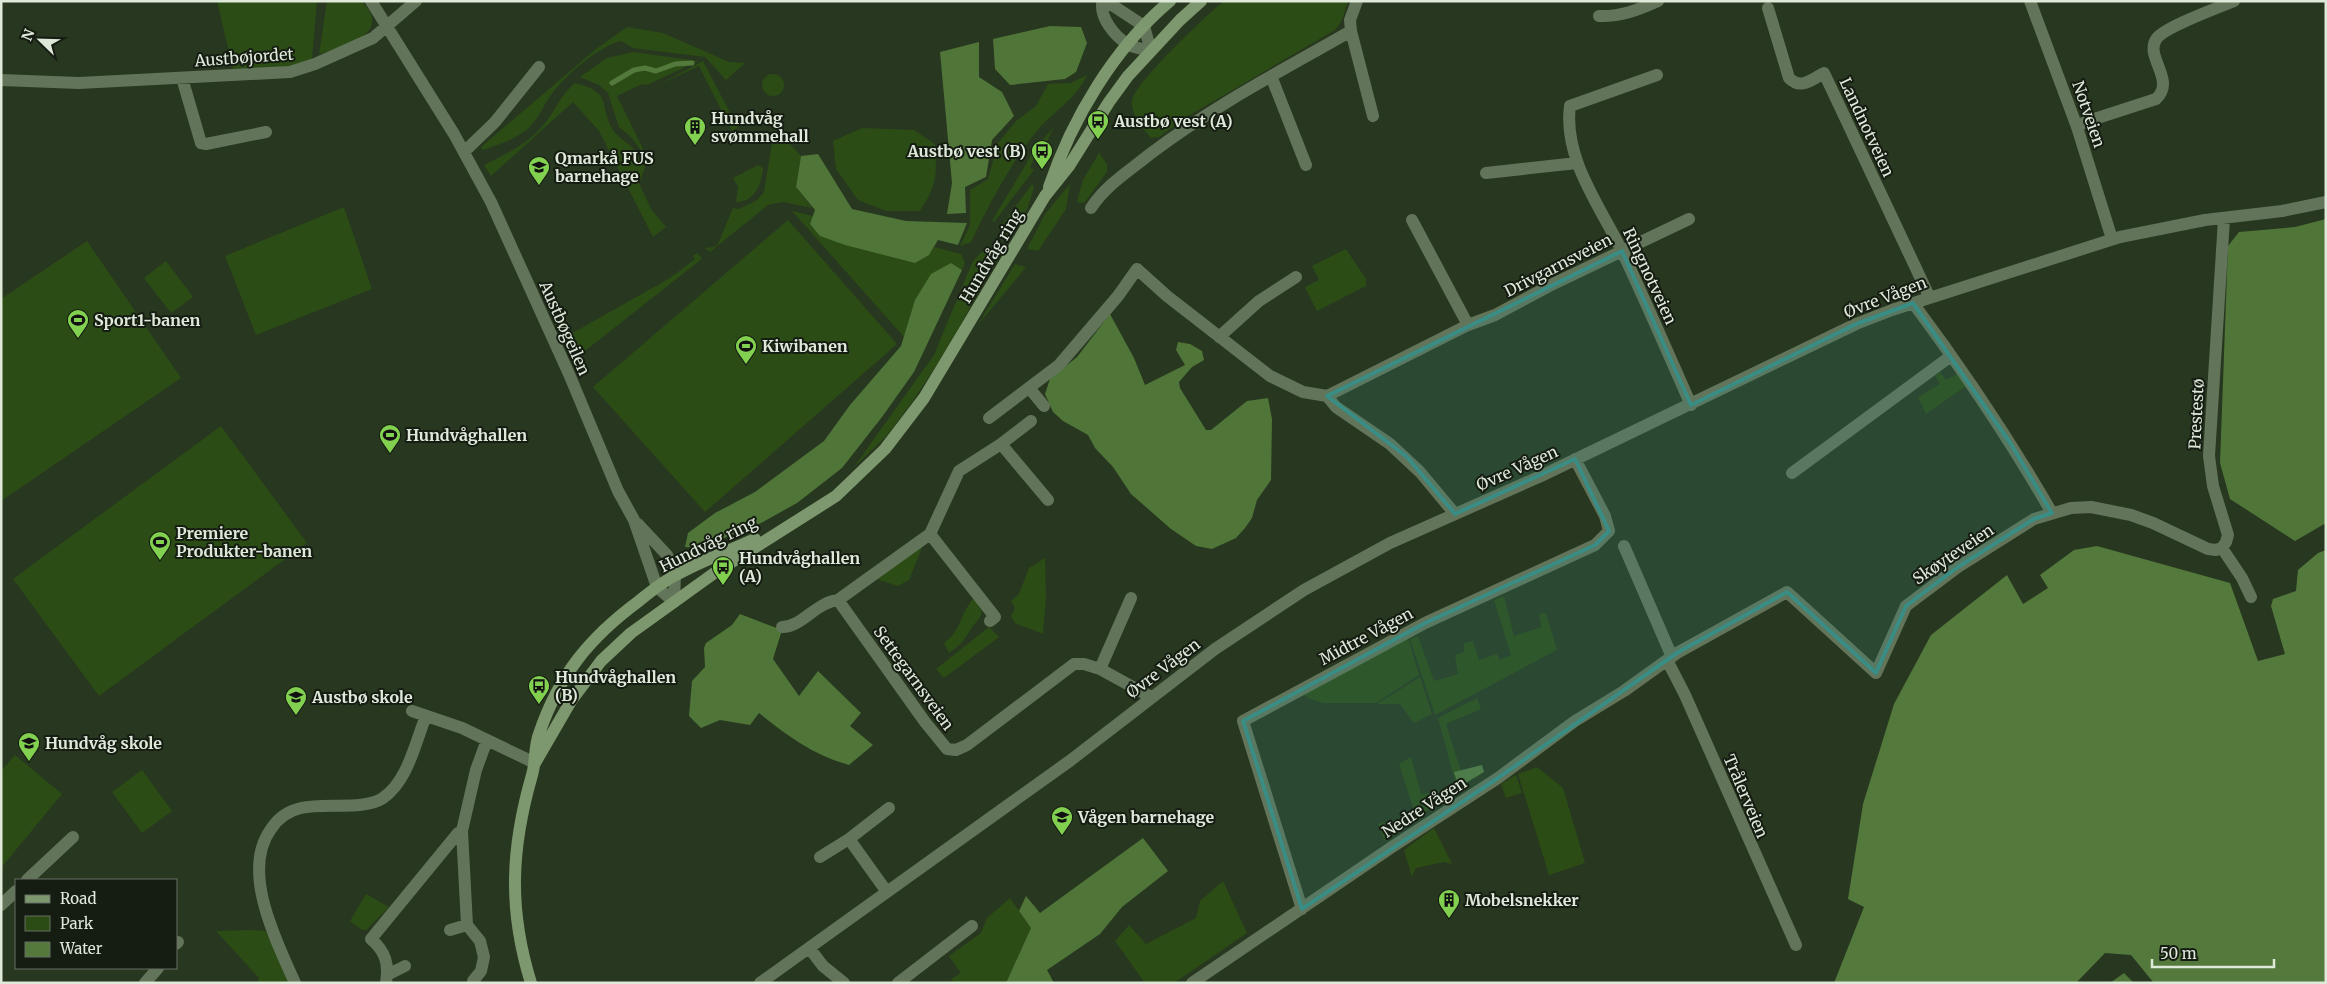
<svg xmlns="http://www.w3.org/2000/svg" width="2327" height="984" font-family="Merriweather,serif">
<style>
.green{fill:#2c4c16}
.forest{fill:#4f7538}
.water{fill:#53793c}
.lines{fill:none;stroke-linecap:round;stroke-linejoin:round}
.stream{stroke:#53793c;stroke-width:5}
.street{stroke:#627459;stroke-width:12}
.secondary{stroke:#7d986e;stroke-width:12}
.marked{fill:#398d84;fill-opacity:0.2;stroke:#398d84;stroke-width:4;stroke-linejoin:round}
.labels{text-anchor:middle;stroke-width:4;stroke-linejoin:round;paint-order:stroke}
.street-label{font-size:16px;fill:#dfe9da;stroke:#151c12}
.poi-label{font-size:16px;font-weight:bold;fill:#dfe9da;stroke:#151c12;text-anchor:start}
</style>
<rect width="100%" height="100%" fill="#28371f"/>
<path class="green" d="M217,1h100l-5,58 -22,8 -57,2z
M327,1h34c34,33 -18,45 -42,53z
M1224,1h124l-6,19 -7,10 -152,89 -24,18 -8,1c-8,-10 -20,-23 -19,-37 2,-18 75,-86 92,-100z
M627,27l36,6 66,29 16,1 -19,17 -21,-23 -72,-9 -12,-7c-21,5 -53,32 -67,50 -11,13 -15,30 -29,40 -12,9 -28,14 -42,19l-2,-3 115,-98z
M633,52l65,9 -51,24 -5,-1 -25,12 32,65 -18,-24 -12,-10 -11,-34 -9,-8 -19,-8 27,-19z
M703,61l35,67 -6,3 -33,-65 -43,20z
M762 85a11 11 0 1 1 22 0a11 11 0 1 1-22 0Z
M1087,75c-11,25 -35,37 -51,57 -25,31 -48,74 -65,110l-11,4 10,-21v-35l18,-11 10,-36 18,-22 20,-15 12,-22 23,-1z
M575,83c39,10 23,21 38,47 4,6 8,8 14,13 7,5 12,15 17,21l1,4 -6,15 12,26 15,18 -13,10 -54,-106 -26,-29 -82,74 -7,-11c22,-11 46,-22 61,-42 13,-16 13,-25 30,-40z
M782,122l8,22 11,12 -5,31 16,21 -29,-6 -15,3 -58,47 -5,-4 9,-1 4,-3 15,-36 6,1 18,-9 7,-8 10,-62 3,-6z
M1054,127l-15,31 -4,-2 -5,12 4,2 -40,52 -2,-1 44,-74z
M862,128l52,2 21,14c2,31 2,41 -15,67h-34l-28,-11 -22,-31 -3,-28z
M1099,153l8,11v8l-22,30 -5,1 -3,-2 6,-21z
M758,165l5,3c-1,16 -8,34 -27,34l2,-15 -5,-9z
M1032,184l2,4 -7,21 -19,30 -7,-7 -1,-4z
M1070,184l-4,25 -28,42 -11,-2 18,-35z
M344,207l28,82 -116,46 -31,-79z
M792,211l21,5 -3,8 119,31 5,-8 27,7 4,9 -3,7 -11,-7 -36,37 -11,37z
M788,220l109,124 -192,168 -112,-125z
M87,241l94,137 -180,123v-202z
M1346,249l20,30v7l-49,25 -12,-24 14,-7 -7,-14z
M989,250l11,3c-34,62 -68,127 -113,182 -10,11 -22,21 -33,32l80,-112 38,-92 8,-10z
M697,253l5,5 -4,4 -122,96 -7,-23 101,-57 25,-19 -2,-3z
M166,261l27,36 -22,16 -27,-35z
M1015,264l11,3 -49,59z
M1940,372l6,8 11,-6 9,12 -40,28 -8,-17 22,-13 -5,-8z
M221,426l86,117 -208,153 -86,-117z
M923,545l-14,35 -11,6 -19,-6 -2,-4z
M1045,558l1,40 -3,36 -28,-11 -4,-7 4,-8 -4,-7 8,-7 10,-26z
M1504,596l10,40 27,-9 -2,-13 7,-1 11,37 -122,65 -25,-76 8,-3 16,45 24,-7 -3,-19 9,-3v-9l9,-2 6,19 18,-6 3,6 11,-5 -17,-55z
M974,598l8,14c-2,8 -7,10 -11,17 -9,14 -7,13 -22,24l-5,-10c19,-14 15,-29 30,-45z
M989,627l10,10 -55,41 -8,-9z
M1408,637l11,38 -43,28h-53l-15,-5 -5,-4z
M1420,677l12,37 -18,9 -14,-19h-23z
M1477,698l4,11 -35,15 20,63 -8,5 -20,-74z
M15,755l47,39 -61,74v-97z
M1411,757l10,37 19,-2 3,8 -59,40 -6,-16 37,-10 -16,-50z
M1537,767l26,21 22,75 -36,12 -31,-101z
M142,770l30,41 -30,22 -30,-41z
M1516,775l6,18 -16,5 -5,-14z
M1434,828l18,36 -8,-2 -28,6 -4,9 -8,-27z
M1223,881l24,52 -73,50h-29l-30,-42 14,-16 17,19 50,-26 4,-17z
M366,894l23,13 -23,23h-4l-12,-9z
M1010,898l21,30 -25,55h-52l-3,-4 10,-6 -12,-17 32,-23 6,-15z
M252,930l14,1 24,52h-33l2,-5 -43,-47z"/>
<path class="forest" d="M1050,26l31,1 6,16 -11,29 -11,7 -55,6 -15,-16 -2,-30z
M979,42v35l23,15 12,24 -22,24 -6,37 -21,10 1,26 -19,1 5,-31 -12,-131z
M818,154l34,55 54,12 61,2 -9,22 -20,-5 -9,15 -14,8 -70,-18 -25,-9 -10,-12 5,-14 -19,-23 5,-31z
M2326,219v304l-31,18 -65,-42 -10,-36 8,-217 11,-14 56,-5z
M951,263l11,7 -48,102 -32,45 -40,51 -45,35 -36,20 -61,25 -15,-1 3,-14 27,-20 40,-21 69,-51 26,-36 51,-59 14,-46 16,-26z
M1110,314l24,44 11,27 40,-20 -9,-15 2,-8 12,2 12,7 2,9 -12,7 -13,15 1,6 26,42h5l36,-29 21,-3 4,21 -1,61 -14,20 -5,18 -7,10 -9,10 -24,11 -16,-3 -25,-17 -40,-35 -18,-27 -18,-19 -7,-13 -25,-14 -10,-9 -8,-18 5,-15 27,-22z
M740,614l42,16 -9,29 26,37 19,-25 43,42 -11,13 23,19 -24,20c-36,-10 -61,-29 -90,-52l-9,12 -30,-5 -19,8 -12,-12 3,-35 13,-14 -1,-19 2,-5 26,-18z
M1143,838l25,33 -46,36 -22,27 -53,36 7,13h-48l25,-55 -12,-17 7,-15 14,17z
M2124,973l10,10h-24z"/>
<path class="water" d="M2097,546l133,37 28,78 27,-7 -14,-48 2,-7 23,-8 2,-21 20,-17 8,-3v433l-173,-1 -22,-27 -26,-2 -29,30h-242l30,-76 -16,-8 15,-95 31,-100 37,-69 76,-60 16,29 25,-16 -8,-13 34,-25z
M1482,765l2,7 -25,15 -5,-15z"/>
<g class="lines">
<path class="stream" d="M612,83l22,-13 11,-2 11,3 19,-7 17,-1"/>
<path class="street" d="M371,1l83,133 37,68 78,172 49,117 16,29 23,67 17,15
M2030,1l47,126 35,112
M1102,4l10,1 32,21 7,25c-7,-2 -18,-3 -24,-7 -13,-9 -26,-25 -25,-40z
M1768,8l21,70c12,12 22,2 35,-5l105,223
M1599,16c21,1 39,-6 59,-15
M1351,31l22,85
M1657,75l-87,31c-7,52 30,100 52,145 24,51 46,102 69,154
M1271,76l35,89
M182,78l19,65 5,1 60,-12
M1,80l78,3 211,-11 25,-8 58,-26 43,-37
M2077,127l8,-5 71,-23c21,-19 -13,-43 1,-61 10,-12 61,-30 77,-37
M464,152l31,-30 44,-55
M1486,173l91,-10
M1091,208c15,-23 38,-37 59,-54 63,-48 133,-84 201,-123l-1,-11 7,-19
M2224,219l-15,237 4,30 15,49 -2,7 -4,6 20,30 9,19
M1412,220l56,105
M1913,303c50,67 97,137 139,210
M1219,337l40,-36 37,-24
M1030,389l14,17
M1327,396l141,-71 27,-10 58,-31 136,-65
M989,418l70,-53 59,-69 19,-27 30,27 103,80 33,16 24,4 9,11 54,37 30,28 35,42
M1001,444l47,56
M1792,473l159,-117
M638,524l29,31 8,20 -1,27
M930,534l65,83 -5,4
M1624,546l48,111
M1131,598l-31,71 51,28
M838,600l87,122 22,27 9,1 11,-5 107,-81h10l16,5
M782,627c20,0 33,-24 56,-27l92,-66 29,-63 42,-27 30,-23
M1667,660l18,35 111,250
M412,711l50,17 73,35
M849,839l38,53
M820,857l29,-18 40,-31
M27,880l46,-43
M1,905l15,-14
M1302,909l-59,-188 182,-98 170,-78 14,-14 -4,-15 -30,-57
M450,930l17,-5
M176,944l2,-2
M810,949l13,17 21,17
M387,975l18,-9
M145,983l13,-15
M295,983c-18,-41 -55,-112 -24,-154 7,-11 17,-18 30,-21 23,-6 63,3 82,-10 25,-17 32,-55 43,-82
M386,983c3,-19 0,-31 -15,-44l87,-106 4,-2
M475,983l-2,-2 8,-10 3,-14 -4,-16 -13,-16 -5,-94 14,-61 11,-30
M760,983l311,-223 144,-111 89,-59 86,-47 151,-67 315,-152 36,-14 228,-73 85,-17 77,-9 44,-9
M898,983l74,-57
M1192,983l200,-136 106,-69 77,-57 49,-30 53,-38 110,-61 89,81 30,-67 52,-39 76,-48 37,-11 20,-1 40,8 22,8 55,26 8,1 6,-2"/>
<path class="secondary" d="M1049,187c23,-68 65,-139 121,-186
M535,763l36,-62 30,-40 30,-28 82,-59 123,-78 49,-47 39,-51 121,-202 24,-30 40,-64 19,-26 52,-56 21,-19
M531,983c-23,-74 -20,-135 1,-208 4,-13 2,-28 7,-41 20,-59 50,-96 100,-133 11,-9 23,-19 37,-26 25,-14 53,-24 79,-36"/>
</g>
<path class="marked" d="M1622,251l69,154 165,-81 57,-21 98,141 41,69 -18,6 -76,48 -52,39 -30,67 -89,-81 -110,61 -179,125 -196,131 -59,-188 182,-98 170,-78 14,-14 -34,-72 -120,55 -48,-57 -80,-61z"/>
<defs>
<g id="bus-pin" transform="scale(1.125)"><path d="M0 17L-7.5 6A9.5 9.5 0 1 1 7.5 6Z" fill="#82d04f" stroke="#151c12"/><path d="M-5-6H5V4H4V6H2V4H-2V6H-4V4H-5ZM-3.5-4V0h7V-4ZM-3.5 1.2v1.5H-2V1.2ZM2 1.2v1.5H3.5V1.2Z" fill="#111"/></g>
<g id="building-pin" transform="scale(1.125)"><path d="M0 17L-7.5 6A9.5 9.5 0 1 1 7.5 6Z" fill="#82d04f" stroke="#151c12"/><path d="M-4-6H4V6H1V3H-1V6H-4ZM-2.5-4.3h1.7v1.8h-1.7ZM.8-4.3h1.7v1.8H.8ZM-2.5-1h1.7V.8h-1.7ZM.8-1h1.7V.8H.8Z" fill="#111"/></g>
<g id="school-pin" transform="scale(1.125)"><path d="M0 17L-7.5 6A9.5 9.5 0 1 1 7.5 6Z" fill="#82d04f" stroke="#151c12"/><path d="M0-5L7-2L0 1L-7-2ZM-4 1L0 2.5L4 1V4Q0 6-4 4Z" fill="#111"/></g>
<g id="stadium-pin" transform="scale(1.125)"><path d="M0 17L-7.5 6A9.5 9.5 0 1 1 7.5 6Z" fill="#82d04f" stroke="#151c12"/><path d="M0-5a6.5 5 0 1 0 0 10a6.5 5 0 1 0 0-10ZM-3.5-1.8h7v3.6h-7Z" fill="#111"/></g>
</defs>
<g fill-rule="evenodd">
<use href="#bus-pin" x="1098" y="121"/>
<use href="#building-pin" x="695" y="127"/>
<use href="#bus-pin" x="1042" y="151"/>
<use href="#school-pin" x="539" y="167"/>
<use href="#stadium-pin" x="78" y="320"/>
<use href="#stadium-pin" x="746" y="346"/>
<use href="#stadium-pin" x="390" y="435"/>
<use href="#stadium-pin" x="160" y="542"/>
<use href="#bus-pin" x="723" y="567"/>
<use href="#bus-pin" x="539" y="686"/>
<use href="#school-pin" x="296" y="697"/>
<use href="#school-pin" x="29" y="743"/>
<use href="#school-pin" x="1062" y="817"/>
<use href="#building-pin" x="1449" y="900"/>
</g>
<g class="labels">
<g class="street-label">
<text transform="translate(244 57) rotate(-4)" y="6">Austbøjordet</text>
<text transform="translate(2089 114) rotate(71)" y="6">Notveien</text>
<text transform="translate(1867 127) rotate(65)" y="6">Landnotveien</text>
<text transform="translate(991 256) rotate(-59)" y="6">Hundvåg ring</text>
<text transform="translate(1558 265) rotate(-27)" y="6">Drivgarnsveien</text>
<text transform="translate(1650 276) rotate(65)" y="6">Ringnotveien</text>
<text transform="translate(1885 297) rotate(-21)" y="6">Øvre Vågen</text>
<text transform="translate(565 328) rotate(66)" y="6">Austbøgeilen</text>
<text transform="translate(2196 414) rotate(-87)" y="6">Prestestø</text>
<text transform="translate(1517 468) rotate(-24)" y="6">Øvre Vågen</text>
<text transform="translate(708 544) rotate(-26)" y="6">Hundvåg ring</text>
<text transform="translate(1953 554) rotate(-34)" y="6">Skøyteveien</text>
<text transform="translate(1366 636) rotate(-28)" y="6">Midtre Vågen</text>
<text transform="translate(1163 668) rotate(-37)" y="6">Øvre Vågen</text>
<text transform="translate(914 678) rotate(54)" y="6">Settegarnsveien</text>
<text transform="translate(1746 796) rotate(67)" y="6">Trålerveien</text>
<text transform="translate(1424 807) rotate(-33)" y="6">Nedre Vågen</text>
</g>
<g class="poi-label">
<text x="711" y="124">Hundvåg<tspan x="711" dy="18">svømmehall</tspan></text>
<text x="1114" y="127">Austbø vest (A)</text>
<text x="1026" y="157" text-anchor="end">Austbø vest (B)</text>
<text x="555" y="164">Qmarkå FUS<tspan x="555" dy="18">barnehage</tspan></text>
<text x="94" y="326">Sport1-banen</text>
<text x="762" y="352">Kiwibanen</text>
<text x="406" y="441">Hundvåghallen</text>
<text x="176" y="539">Premiere<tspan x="176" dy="18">Produkter-banen</tspan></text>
<text x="739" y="564">Hundvåghallen<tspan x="739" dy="18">(A)</tspan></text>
<text x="555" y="683">Hundvåghallen<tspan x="555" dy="18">(B)</tspan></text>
<text x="312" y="703">Austbø skole</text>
<text x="45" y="749">Hundvåg skole</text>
<text x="1078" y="823">Vågen barnehage</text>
<text x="1465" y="906">Mobelsnekker</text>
</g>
</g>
<rect width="2327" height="984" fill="none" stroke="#dfe9da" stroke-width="5"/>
<rect x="15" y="879" width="162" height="90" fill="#151c12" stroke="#666e62"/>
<rect x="25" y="895" width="25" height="8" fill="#7d986e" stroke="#666e62"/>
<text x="60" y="904" font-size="15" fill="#dfe9da">Road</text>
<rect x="25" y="916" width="25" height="15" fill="#2c4c16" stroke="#666e62"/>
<text x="60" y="929" font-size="15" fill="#dfe9da">Park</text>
<rect x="25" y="942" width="25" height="15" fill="#53793c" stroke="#666e62"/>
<text x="60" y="954" font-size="15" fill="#dfe9da">Water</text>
<g transform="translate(40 40) rotate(293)" stroke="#151c12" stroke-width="4" paint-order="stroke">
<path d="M0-4L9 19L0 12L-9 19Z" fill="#dfe9da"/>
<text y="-8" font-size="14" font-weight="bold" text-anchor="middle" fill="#dfe9da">N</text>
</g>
<path d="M2152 959v8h122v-8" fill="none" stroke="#dfe9da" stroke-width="2.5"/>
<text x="2160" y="959" font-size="15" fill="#dfe9da" stroke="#151c12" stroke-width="4" paint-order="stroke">50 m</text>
</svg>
